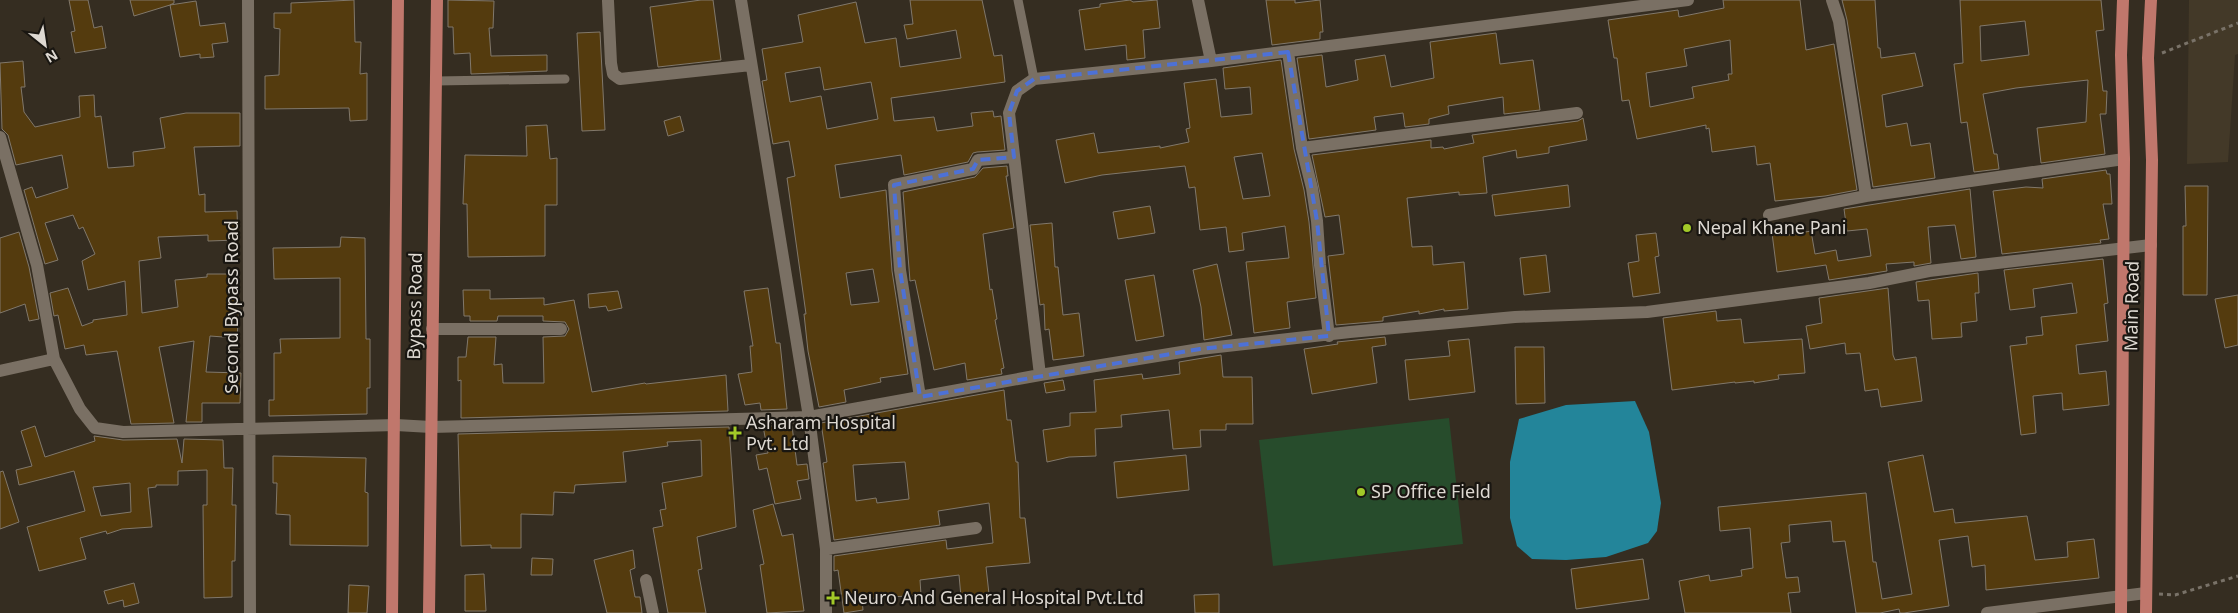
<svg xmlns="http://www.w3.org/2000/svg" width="2238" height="613" font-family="'Noto Sans',sans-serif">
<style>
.built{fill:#433928}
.green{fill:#274c2c}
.water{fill:#23859a}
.building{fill:#543b0e;stroke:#81786b;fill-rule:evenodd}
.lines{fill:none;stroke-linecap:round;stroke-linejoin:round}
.path{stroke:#797268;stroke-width:3;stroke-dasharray:4 4;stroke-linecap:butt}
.service{stroke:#7a7064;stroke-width:9}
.minor{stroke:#7a7064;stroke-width:12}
.primary{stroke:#c0776c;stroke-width:12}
.marked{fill:none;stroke:#4d71d6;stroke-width:4;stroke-dasharray:10 6;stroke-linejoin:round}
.poi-dot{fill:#a2c928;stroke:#191611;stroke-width:2}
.labels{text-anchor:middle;stroke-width:4.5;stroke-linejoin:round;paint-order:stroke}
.poi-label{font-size:18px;fill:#ded9d2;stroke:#191611;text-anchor:start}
.street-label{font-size:18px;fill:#ded9d2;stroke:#191611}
</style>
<rect width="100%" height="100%" fill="#352d21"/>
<path class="built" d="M2189,0h49v54l-3,1 -7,107 -41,2z"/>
<path class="green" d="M1449,418l14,126 -190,22 -14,-126z"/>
<path class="water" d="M1635,401l14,31 12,71 -4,28 -9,12 -42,14 -40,3 -34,-1 -15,-13 -7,-28v-56l9,-43 47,-14z"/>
<path class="building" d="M69,0h19l6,28 8,-2 4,22 -31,5 -4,-21 4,-1z
M130,0h44v3l-4,2 26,-4 4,25 25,-3 3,19 -16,2 2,13 -14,1v-4l-20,3 -10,-52 -36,11z
M354,0l1,42h6l-1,32 7,-1v47l-17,1 -1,-13 -84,1v-33l14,-1 1,-46 -6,-1v-15h17v-10z
M448,0l46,1 -1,27h-4l2,28 56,-1v16l-76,3 -1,-21 -16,1 -1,-27h-5z
M701,0h12l8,60 -63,7 -8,-60z
M910,0h72l12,56 8,-1 3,27 -114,16 3,23 40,-4 3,14 36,-5 -2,-13 22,-2 1,6 7,-1 4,34 -28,2 -4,1 -5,9 -64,13 -3,-20 -66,10 5,33 46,-8 6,81 16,103 -28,4 1,4 -37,8 2,12 -27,5 -11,-56 -4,-37h2l-19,-136 8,-2 -6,-35 -16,3 -11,-63 5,-1 -5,-31 41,-7 -5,-27 58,-13 9,41 31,-5 4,29 61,-9 -5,-28 -49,9 -3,-14 9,-1zM820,67l4,23 47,-8 7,37 -51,10 -6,-33 -31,6 -5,-29zM873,269l6,33 -28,3 -5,-32z
M1130,0l3,2 24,-2 3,28 -17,2 2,28 -18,2 -1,-15 -41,5 -6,-40 21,-3v-3z
M1266,0h29v3l25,-3 3,32h-3v7l-48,6z
M1723,0h77l6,50 28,-6 23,146 -32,6 -50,5 -5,-38 -13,2 -2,-19 -43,6 -3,-24 -3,1v-4l-69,14 -8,-39 -7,1 -5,-43h-3l-6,-38 70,-10 1,7 45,-9zM1730,40l2,34h-4l1,6 -37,7 2,11 -44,9 -4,-34 41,-7 -3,-17z
M1842,0h33l3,48h2l1,10 34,-5 8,33 -41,9 4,32 21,-4 4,23 19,-3 5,35 -62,9 -26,-167z
M1960,0h141l3,30 -8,1 7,60h4l-1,23h-6l5,40 -64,9 -4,-35 49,-6 2,-42 -72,8 -33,6 11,60h3l2,15 -25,3 -7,-50 -6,1 -7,-59 9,-1zM2025,21l4,34 -48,6 -1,-35z
M600,32l5,98 -23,1 -5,-98z
M1496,33l4,31 33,-4 7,50 -36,4 -1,-17 -55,9 1,8 -20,5v5l-24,3 -2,-14 -29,4 2,13 -67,9 -12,-81 25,-3 4,32 32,-7 -3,-20 30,-5 6,32 43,-9 -4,-36z
M1281,60l13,89 10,41 5,32 7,76 -29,4 3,26 -36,5 -8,-71 43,-4 -4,-32 -43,7 2,17 -15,2 -3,-25 -26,3 -5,-43 -6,1 -4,-22 -83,9 -37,8 -9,-43 38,-7 4,20 62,-7v2l29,-6 -3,-13 4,-1 -6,-45 32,-4 5,38 31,-3 -2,-27 -25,2 -2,-21zM1262,153l8,43 -27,3 -9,-42z
M23,61l2,26h-4l3,25 11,15 45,-10 -1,-21 15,-1 1,22 6,-1 7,52 26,-2 -1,-14 32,-4 -5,-30 26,-5h54v33l-46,1 5,48 6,-1v18l32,-1 1,29 -30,1v-6l-50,2 3,21 -22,3 3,52 36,-6 -3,-27 32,-3v-3h29l-1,35h4l-2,29 -27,-2 -4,36 35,1 -1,30h-38v19h-16l8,-81 -35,6 15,76 -43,1 -14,-73 -31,4 -2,-10 -19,4 -7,-34 -4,1 -4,-23 18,-5 14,38 11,-4v-2l34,-5 -2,-34 -37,9 -6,-29 13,-7 -12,-27 -4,2 -6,-14 -28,8 13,37 -13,4 -21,-74 8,-3 4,11 32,-10 -6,-33 -46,10 -8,-30 -6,-6 -2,-66z
M680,116l4,15 -16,5 -4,-15z
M1583,118l4,22 -38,7v6l-32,5 -1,-8 -33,7 4,36 -28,2v-3l-52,6 5,49 20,-1 1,19 31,-3 4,47 -24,2v-2l-25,5v-3l-36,6v4l-47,4 -8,-69 16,-2 -5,-39 -14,2 -13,-62 119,-15v8l12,-1 1,2 30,-6 -2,-8 106,-14z
M547,125l3,34 7,-1v47h-12v51l-77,1 -1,-53h-4l2,-49 62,1 -1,-30z
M1007,166l1,10h-2l8,52 -31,6 7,56 2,-1 5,30 -2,1 9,48 -3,1 1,5 -35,6 -2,-17 -31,7 -19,-90 -5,1 -7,-89 72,-15 8,-9z
M2106,170l1,4h3l2,30h-9l6,35 -9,1 1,3 -99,11 -9,-63 33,-4 17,1 -1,-9z
M1568,185l2,22 -75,9 -3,-21z
M2185,186h23l-1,109h-24v-69h3z
M1970,189l6,68 -15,2 -6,-34 -27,2 3,36 -17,3v-4l-28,2 1,7 -58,9 -3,-15 -49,7 -5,-39 16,-3 1,5 22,-4 4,23 21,-4 2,11 33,-5 -4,-27 -20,2 -3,-22z
M1150,206l5,27 -37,6 -5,-27z
M1052,223l3,44h3l5,48 16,-2 5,43 -31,4 -4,-31 -4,1 -1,-26 -4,1 -10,-80z
M19,232l10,35 10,52 -10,2 -4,-17 -25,9v-75z
M1656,233l3,23 -4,1 5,36 -27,4 -5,-34 11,-2 -3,-26z
M341,237l24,1 1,101h4v49h-3v26l-98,2v-16h5v-47h7l-1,-14 60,-1v-60l-66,1 -1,-31 67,-1z
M1546,255l4,37 -26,3 -4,-37z
M2103,259l5,44 -4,1 4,37 -32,4 3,29 27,-3 3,34 -46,5 -1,-17 -29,3 3,37 -15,2 -11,-89 17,-2 -1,-7 17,-2 -2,-18 36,-4 -5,-30 -39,6 2,18 -25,3 -6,-40z
M1217,264l15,71 -28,5 -3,-33 -8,-37z
M1978,273l1,20h-4l2,28 -16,2 1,14 -30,2 -3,-39 -11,1 -2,-19z
M1154,275l10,61 -28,5 -11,-61z
M768,288l8,55h4l7,66 -26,1 -1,-7 -15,2 -7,-31 14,-2 -2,-26h3l-9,-55z
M1888,288l5,67 2,5 21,-3 6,44 -41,6 -3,-18 -13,2 -5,-38 -14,1 -1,-11 -35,6 -4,-23 16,-3 -3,-25z
M463,290h27v9l54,-1v7l30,-5 18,92 53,-9 1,1 80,-9 2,36 -267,7v-38l-3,1v-24h8l2,-20h28l-2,28 8,-1 1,19h41l-1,-46 22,-1 4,-7 -4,-7 -22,-1v-5h-45l-1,5h-27v-5h-6z
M618,291l4,17 -14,3 -2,-5 -17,2 -1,-14z
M2238,295v50l-13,3 -10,-49z
M1716,311l1,10 24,-2 3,24 58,-4 3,34 -27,2 1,4 -25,4v-2l-19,2v-1l-63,8 -9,-72z
M1385,337l1,8 -14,2 5,36 -65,11 -8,-45 34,-5 -1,-2z
M1469,339l6,53 -66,8 -4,-40 45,-4 -2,-15z
M1515,347h29l1,56 -29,1z
M1221,355l2,22h29l1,47h-27v6h-26l1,17 -28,2 -4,-39 -48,5 1,12 -27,2 1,27 -27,1 -22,5 -4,-32 27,-4v-13l26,-1 -2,-32 48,-6 1,5 37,-5 -1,-12z
M1063,380l2,10 -19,3 -2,-10z
M1004,390l3,30h4l5,42h2l2,56h5l5,45 -44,4 3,27 -28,3 -2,-22 -39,5 1,15 -59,4 1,11 -19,3 -6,-43 -4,1v-15l112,-16 1,9 46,-6 -4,-40 -51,8 2,14 -106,15 -11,-77 4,-1 -6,-39zM905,462l4,37 -32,4 -1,-5 -20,3 -3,-36z
M35,426l10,31 50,-16 -1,-5 29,4 54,-1 5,24 2,-24 39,1 1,28h9l-1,37h4l-1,56h-3v36l-28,1 -1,-93h4v-35l-29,1v14h-22v2l-8,1 4,39 -30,2 -15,5 -1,-3 -26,7 6,21 -47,12 -12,-44 58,-16 -11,-40 -55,14 -3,-15 16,-4 -11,-35zM130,483l1,29 -30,4 -8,-29z
M763,426h29l5,39 10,-1 2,15 -12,2 4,18 -26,5 -8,-36 -8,2 -3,-15 12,-2z
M729,427l7,100 -39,10 5,32 -4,1 8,43h-38l-15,-85 10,-2 -3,-16 6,-1 -4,-26 40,-7 -1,-36 -34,2 1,4 -45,6 3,30 -51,3 -1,8 -20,-1 -1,23 -32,-1v34h-30v-3l-30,1 -3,-112z
M1186,455l3,35 -72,8 -3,-36z
M1923,455l11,57 19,-3 2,14 72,-7 8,44 33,-3 -1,-15 27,-3 5,39 -113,12 -1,-25 -13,2 -4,-31 -29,4 10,66 -45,7h-4l-1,-4 -19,4h-24l-11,-72 -12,1 -2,-21 -42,4 1,17 -9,1 5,35 12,-1 2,15 -12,1 3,20h-106l-6,-32 30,-6 1,6 32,-5 -1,-6 12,-2 -3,-40 -30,3 -2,-24 148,-14 7,69h3l6,37 30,-5 -24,-132z
M273,456l93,2 -1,34 3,1v53l-78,-1v-30l-14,-1 1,-31h-4z
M3,471l16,51 -19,7v-57z
M773,504l9,32 11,-2 11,77 -37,2 -7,-48 4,-1 -11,-54z
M633,550l2,18 -5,2 5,27h5l2,16h-35l-13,-53z
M532,558l21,1 -1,16h-21z
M1643,559l6,40 -73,10 -5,-40z
M484,574l2,37h-21v-36z
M134,583l5,20 -15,4 -1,-7 -15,4 -4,-13z
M349,585l20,1 -2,27h-19z
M1219,594v19h-24l-1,-18z"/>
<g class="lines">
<path class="path" d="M2162,53l76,-30
M2159,594l16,1 63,-19"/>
<path class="service" d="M1018,0l16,79
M436,81l129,-2"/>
<path class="minor" d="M248,0l2,613
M741,0l68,417 17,132v64
M1198,0l13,61
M1832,0l7,21 27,175
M608,1l3,62 2,11 7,5 131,-14
M1288,52l14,96 10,40 5,33 3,44 9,71
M0,137l37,128 17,94 26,50 15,19 28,4 273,-7 35,2 378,-10 231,-42 160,-26 150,-17 165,-15 132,-5 222,-29 60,-12 222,-26
M1302,148l275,-35
M1769,215l97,-19 258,-37
M432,329h129
M0,371l54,-12
M1040,375l-31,-262 8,-22 17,-12 177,-18 477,-61
M920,397l-20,-127 -6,-85 79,-16 5,-9 36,-3
M826,549l150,-21
M646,580l7,33
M1987,613l159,-20"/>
<path class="primary" d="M392,613l6,-613
M429,613l8,-613
M2121,613l3,-454 -3,-104 2,-55
M2146,613l6,-453 -4,-102 3,-58"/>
</g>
<path class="marked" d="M1288,52l29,169 12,115 -129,13 -280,48 -20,-127 -6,-85 79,-16 5,-9 36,-3 -5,-44 8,-22 17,-12z"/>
<g class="poi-dot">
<circle cx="1687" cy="228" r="5"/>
<path d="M732.5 425.5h5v5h5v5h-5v5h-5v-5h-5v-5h5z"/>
<circle cx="1361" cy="492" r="5"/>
<path d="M830.5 590.5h5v5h5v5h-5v5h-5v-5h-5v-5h5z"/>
</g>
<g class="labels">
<g class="poi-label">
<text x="1697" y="234">Nepal Khane Pani</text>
<text x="746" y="429">Asharam Hospital<tspan x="746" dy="21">Pvt. Ltd</tspan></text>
<text x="1371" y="498">SP Office Field</text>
<text x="844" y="604">Neuro And General Hospital Pvt.Ltd</text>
</g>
<g class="street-label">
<text transform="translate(415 306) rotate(-89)" y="6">Bypass Road</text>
<text transform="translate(2132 306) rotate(-89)" y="6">Main Road</text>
<text transform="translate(232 307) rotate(-90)" y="6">Second Bypass Road</text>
</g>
</g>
<g transform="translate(45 45) rotate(150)" stroke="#191611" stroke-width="4" paint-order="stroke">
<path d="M0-4L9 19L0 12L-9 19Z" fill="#ded9d2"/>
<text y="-8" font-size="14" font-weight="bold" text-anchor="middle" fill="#ded9d2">N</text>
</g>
</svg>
